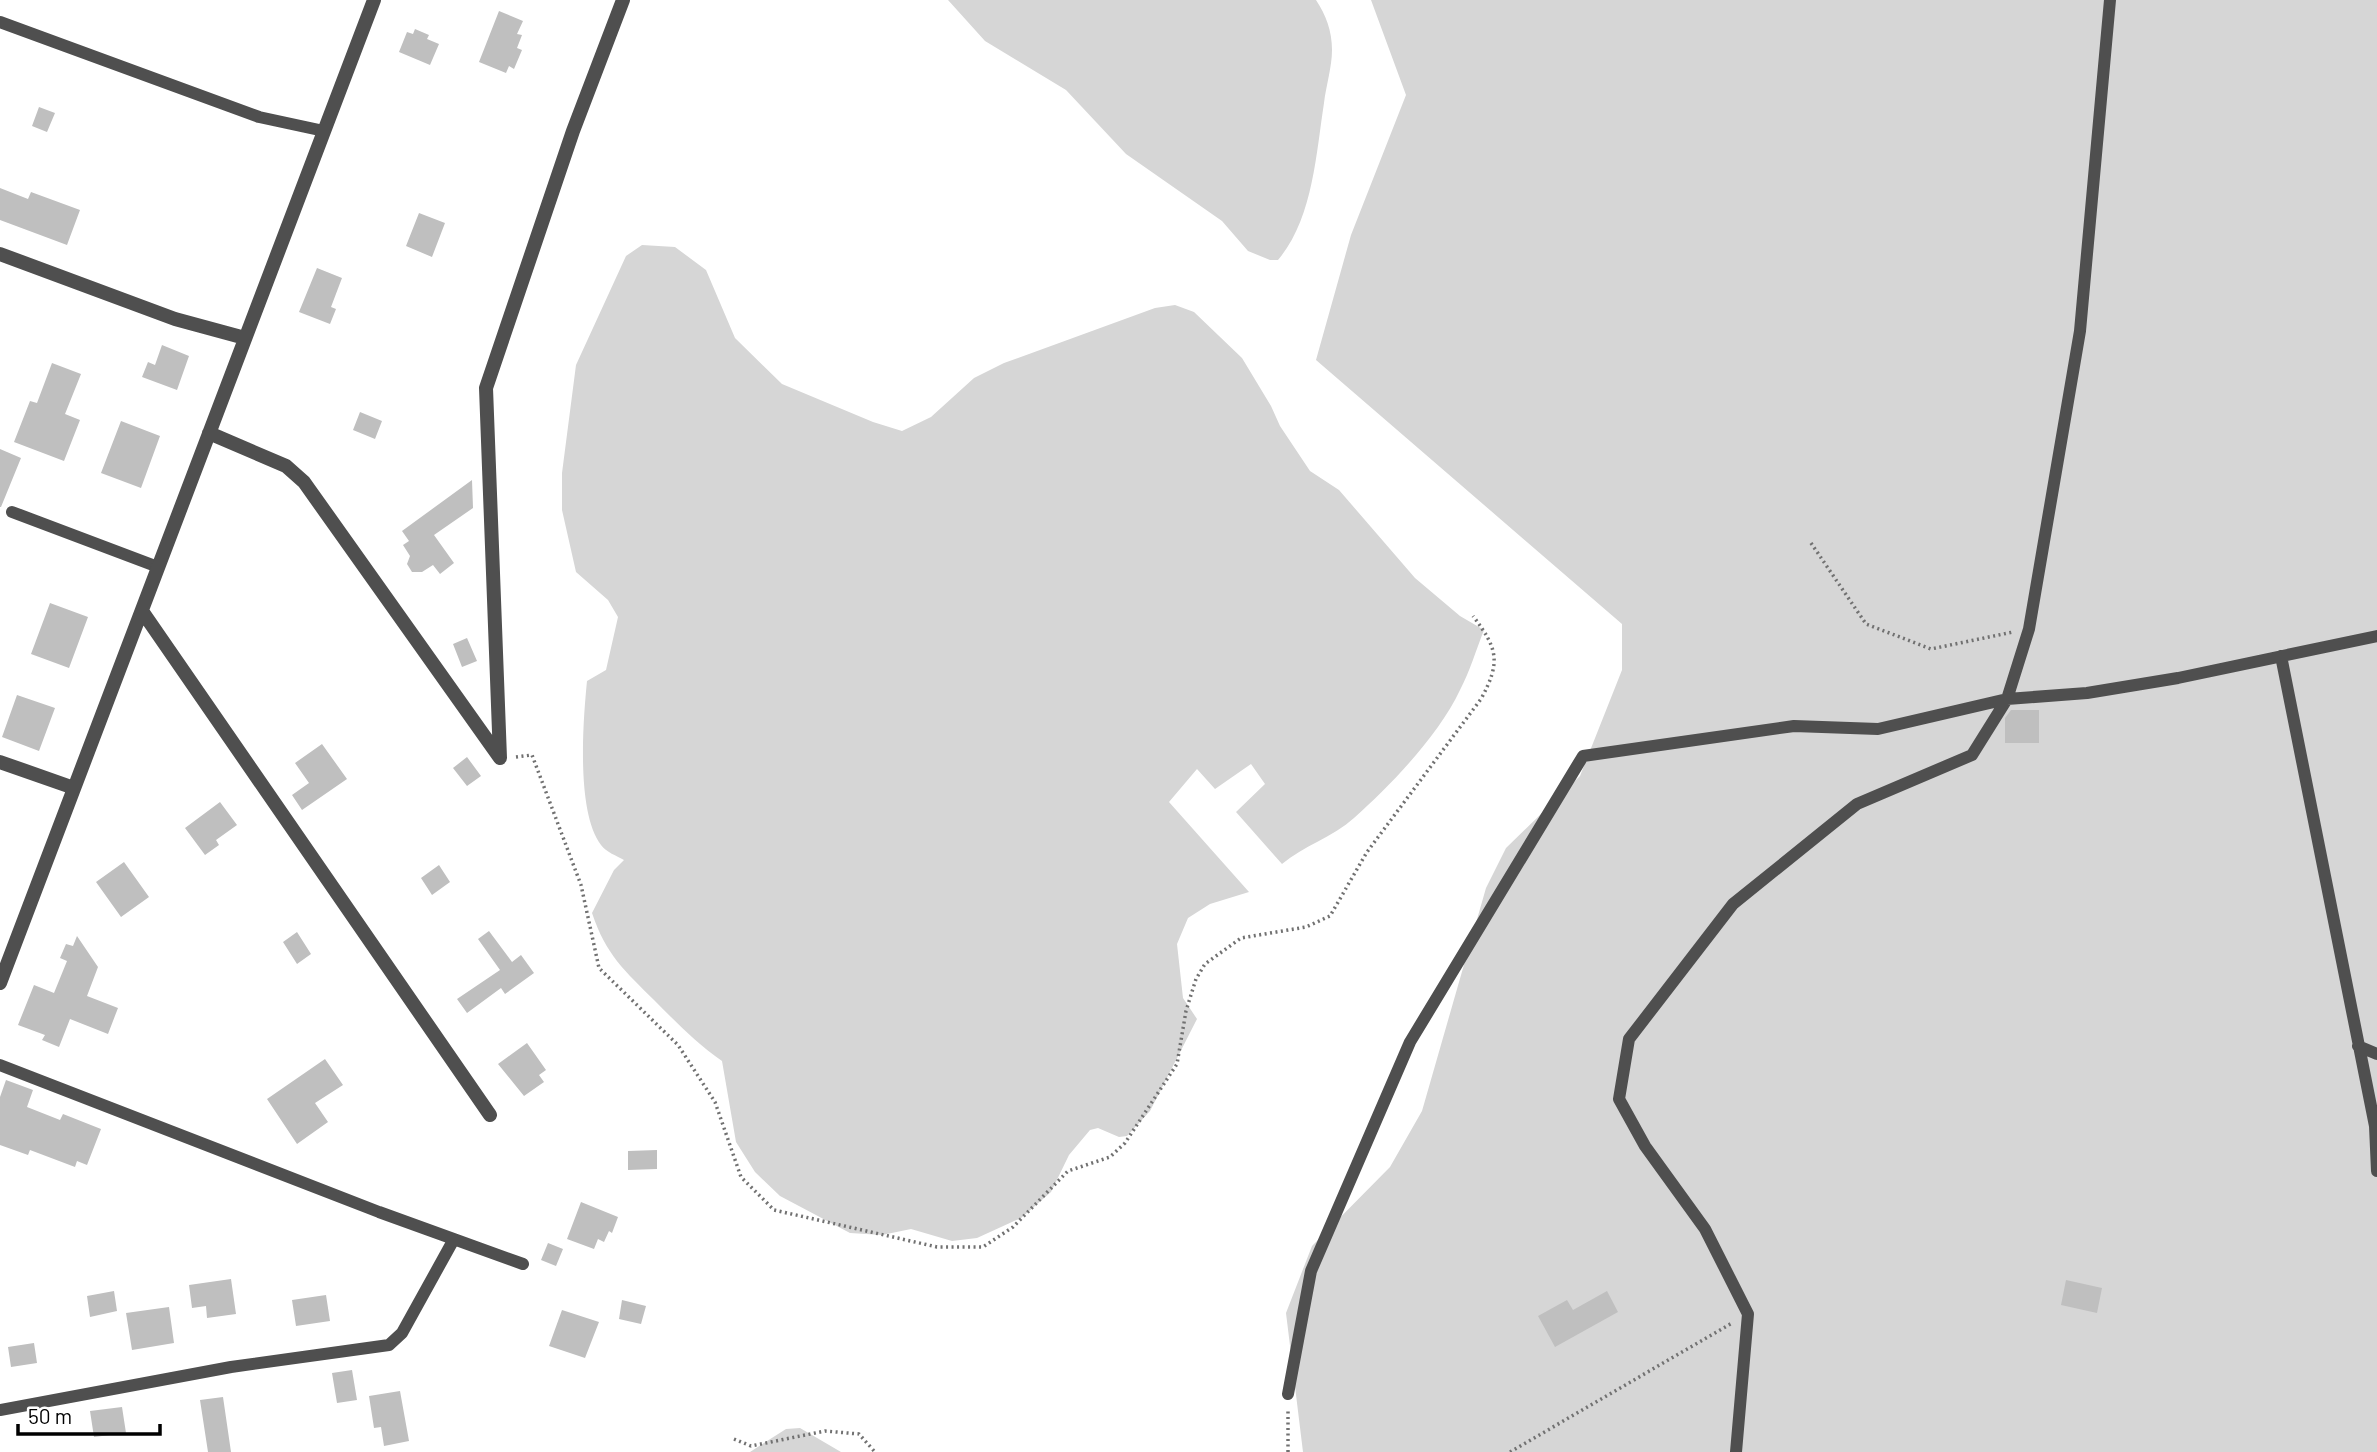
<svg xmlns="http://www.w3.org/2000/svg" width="2377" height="1452" font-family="Barlow,sans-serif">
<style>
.green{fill:#d6d6d6}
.building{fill:#bfbfbf}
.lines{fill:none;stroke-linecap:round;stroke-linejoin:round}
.path{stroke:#717171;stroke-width:3.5;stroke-dasharray:2 3.5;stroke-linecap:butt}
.lane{stroke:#4f4f4f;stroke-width:12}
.street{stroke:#4f4f4f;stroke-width:14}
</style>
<rect width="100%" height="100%" fill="#fff"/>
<path class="green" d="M948,0h368c10,15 16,31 16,50 0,17 -6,36 -8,53 -8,51 -11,116 -46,157h-8l-22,-9 -26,-30 -96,-67 -60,-64 -81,-49z
M1371,0h1006v1452h-1074l-17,-139 26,-67 78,-79 32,-56 64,-223 20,-40 74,-72 42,-106v-46l-306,-264 35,-125 55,-140z
M642,245l33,2 31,23 29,68 47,46 91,38 29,9 29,-14 43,-39 30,-15 151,-55 20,-3 19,7 48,46 29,48 9,20 30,45 29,19 76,88 45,38 24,14c-8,20 -14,41 -24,60 -21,45 -69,95 -106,128 -21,19 -51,28 -72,46l-46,-52 29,-28 -14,-20 -36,25 -18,-20 -28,33 80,90 -39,12 -22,14 -11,26 6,54 14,21 -47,92 -23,25 -8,1 -21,-9 -8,2 -21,25 -18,37 -30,26 -44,20 -25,3 -41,-12 -29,6 -32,-2 -70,-37 -25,-24 -19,-30 -14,-81c-26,-18 -45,-38 -68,-61 -29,-29 -48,-45 -62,-87l22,-43 10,-10c-7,-4 -18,-8 -23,-15 -25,-33 -18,-123 -14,-164l19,-11 12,-53 -10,-17 -32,-28 -14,-62v-37l14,-108 50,-109z
M800,1428l41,24h-91l36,-23z"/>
<path class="building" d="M499,11l24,10 -6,13 5,1 -5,13 5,2 -8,19 -5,-3 -3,7 -27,-11z
M415,29l14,6 -2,4 12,5 -9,21 -31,-13 8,-20 6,2z
M39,107l16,6 -8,19 -15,-6z
M0,188l28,11 3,-7 49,18 -13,35 -67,-25z
M419,213l26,10 -13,34 -26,-11z
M317,268l25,10 -11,29 5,2 -6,15 -31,-12z
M162,345l27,11 -12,34 -35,-13 6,-15 7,3z
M52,363l29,11 -16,40 15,6 -16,41 -50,-19 16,-41 7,2z
M360,412l22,9 -7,18 -22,-9z
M121,421l39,15 -19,52 -40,-15z
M0,449l21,9 -20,49h-1z
M472,480l1,28 -39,27 20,28 -14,11 -7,-9 -11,7h-10l-5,-8 3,-8 -7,-11 6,-4 -7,-10z
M50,603l38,14 -19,51 -38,-14z
M467,638l10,23 -15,6 -9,-23z
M17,695l38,13 -16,43 -37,-14z
M2011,710h28v33h-34v-25z
M322,744l25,35 -45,31 -10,-15 17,-12 -14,-20z
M467,757l14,19 -14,10 -14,-18z
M220,802l17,23 -21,15 3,5 -14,10 -20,-27z
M124,862l25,35 -28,20 -25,-35z
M439,865l11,17 -18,13 -11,-17z
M489,931l23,31 9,-7 13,18 -29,21 -4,-6 -34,25 -10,-14 43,-29 -22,-31z
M297,932l14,22 -14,10 -14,-22z
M77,936l21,31 -11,29 31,12 -10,26 -38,-15 -11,28 -17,-7 3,-5 -27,-10 16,-40 20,8 13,-32 -7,-3 6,-14 7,2z
M527,1043l19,27 -7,5 5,7 -20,14 -26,-32z
M325,1059l18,26 -28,18 13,19 -31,22 -30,-45z
M6,1080l27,10 -6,17 33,13 3,-6 38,15 -14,36 -10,-4 -2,6 -45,-17 -2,5 -28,-10v-48z
M657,1150v19l-29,1v-19z
M581,1202l37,15 -6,16 -3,-2 -5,11 -6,-3 -4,10 -27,-10z
M548,1243l15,6 -7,17 -15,-6z
M231,1279l5,35 -29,4 -1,-12 -14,2 -3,-23z
M2066,1280l36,8 -5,25 -36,-8z
M114,1291l3,20 -27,6 -3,-21z
M1607,1291l11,21 -63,35 -17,-31 29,-16 6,10z
M326,1295l4,26 -34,5 -4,-26z
M622,1300l24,6 -5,18 -22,-5z
M169,1307l5,36 -42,7 -6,-37z
M562,1310l37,12 -14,36 -36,-12z
M34,1343l3,20 -26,4 -3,-20z
M352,1370l5,30 -20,3 -5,-30z
M400,1391l9,50 -25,5 -3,-19 -7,1 -5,-32z
M223,1397l8,55h-23l-8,-52z
M122,1407l4,26 -32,4 -4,-26z"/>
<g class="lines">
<path class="path" d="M1811,543l55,81 65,25 82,-17
M516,757l16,-2 49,130 18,83 79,77 37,57 26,75 33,33 163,37h46l30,-20 55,-56 42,-14 15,-14 52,-79 9,-53 10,-32 9,-15 36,-26 65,-11 24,-11 37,-64 114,-153c20,-37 17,-50 -8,-83
M734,1439l17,7 74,-15 34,3 16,18
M1288,1452v-43
M1510,1452l222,-129"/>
<path class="lane" d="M0,22l259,95 65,14
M12,512l146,55
M2281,656l94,470 2,45
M2358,1046l19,8
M0,1065l379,147 144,52
M1288,1394l23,-123 99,-229 173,-286 211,-30 84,3 129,-30 80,-6 91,-15 199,-42
M0,1410l231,-43 158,-22 13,-12 52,-94
M1736,1452l12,-138 -43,-85 -60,-83 -26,-47 10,-60 104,-135 124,-100 115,-49 35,-56 22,-70 51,-298 30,-331"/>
<path class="street" d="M0,254l175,65 70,19
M209,433l77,33 18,16 196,276 -14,-370 87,-257 50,-131
M142,611l348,504
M0,762l74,26
M0,983l374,-983"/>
</g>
<path d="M18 1424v10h142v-10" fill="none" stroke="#000000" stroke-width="3.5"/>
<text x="28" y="1424" font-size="21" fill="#000000" stroke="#ffffff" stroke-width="5" paint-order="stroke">50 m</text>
</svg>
